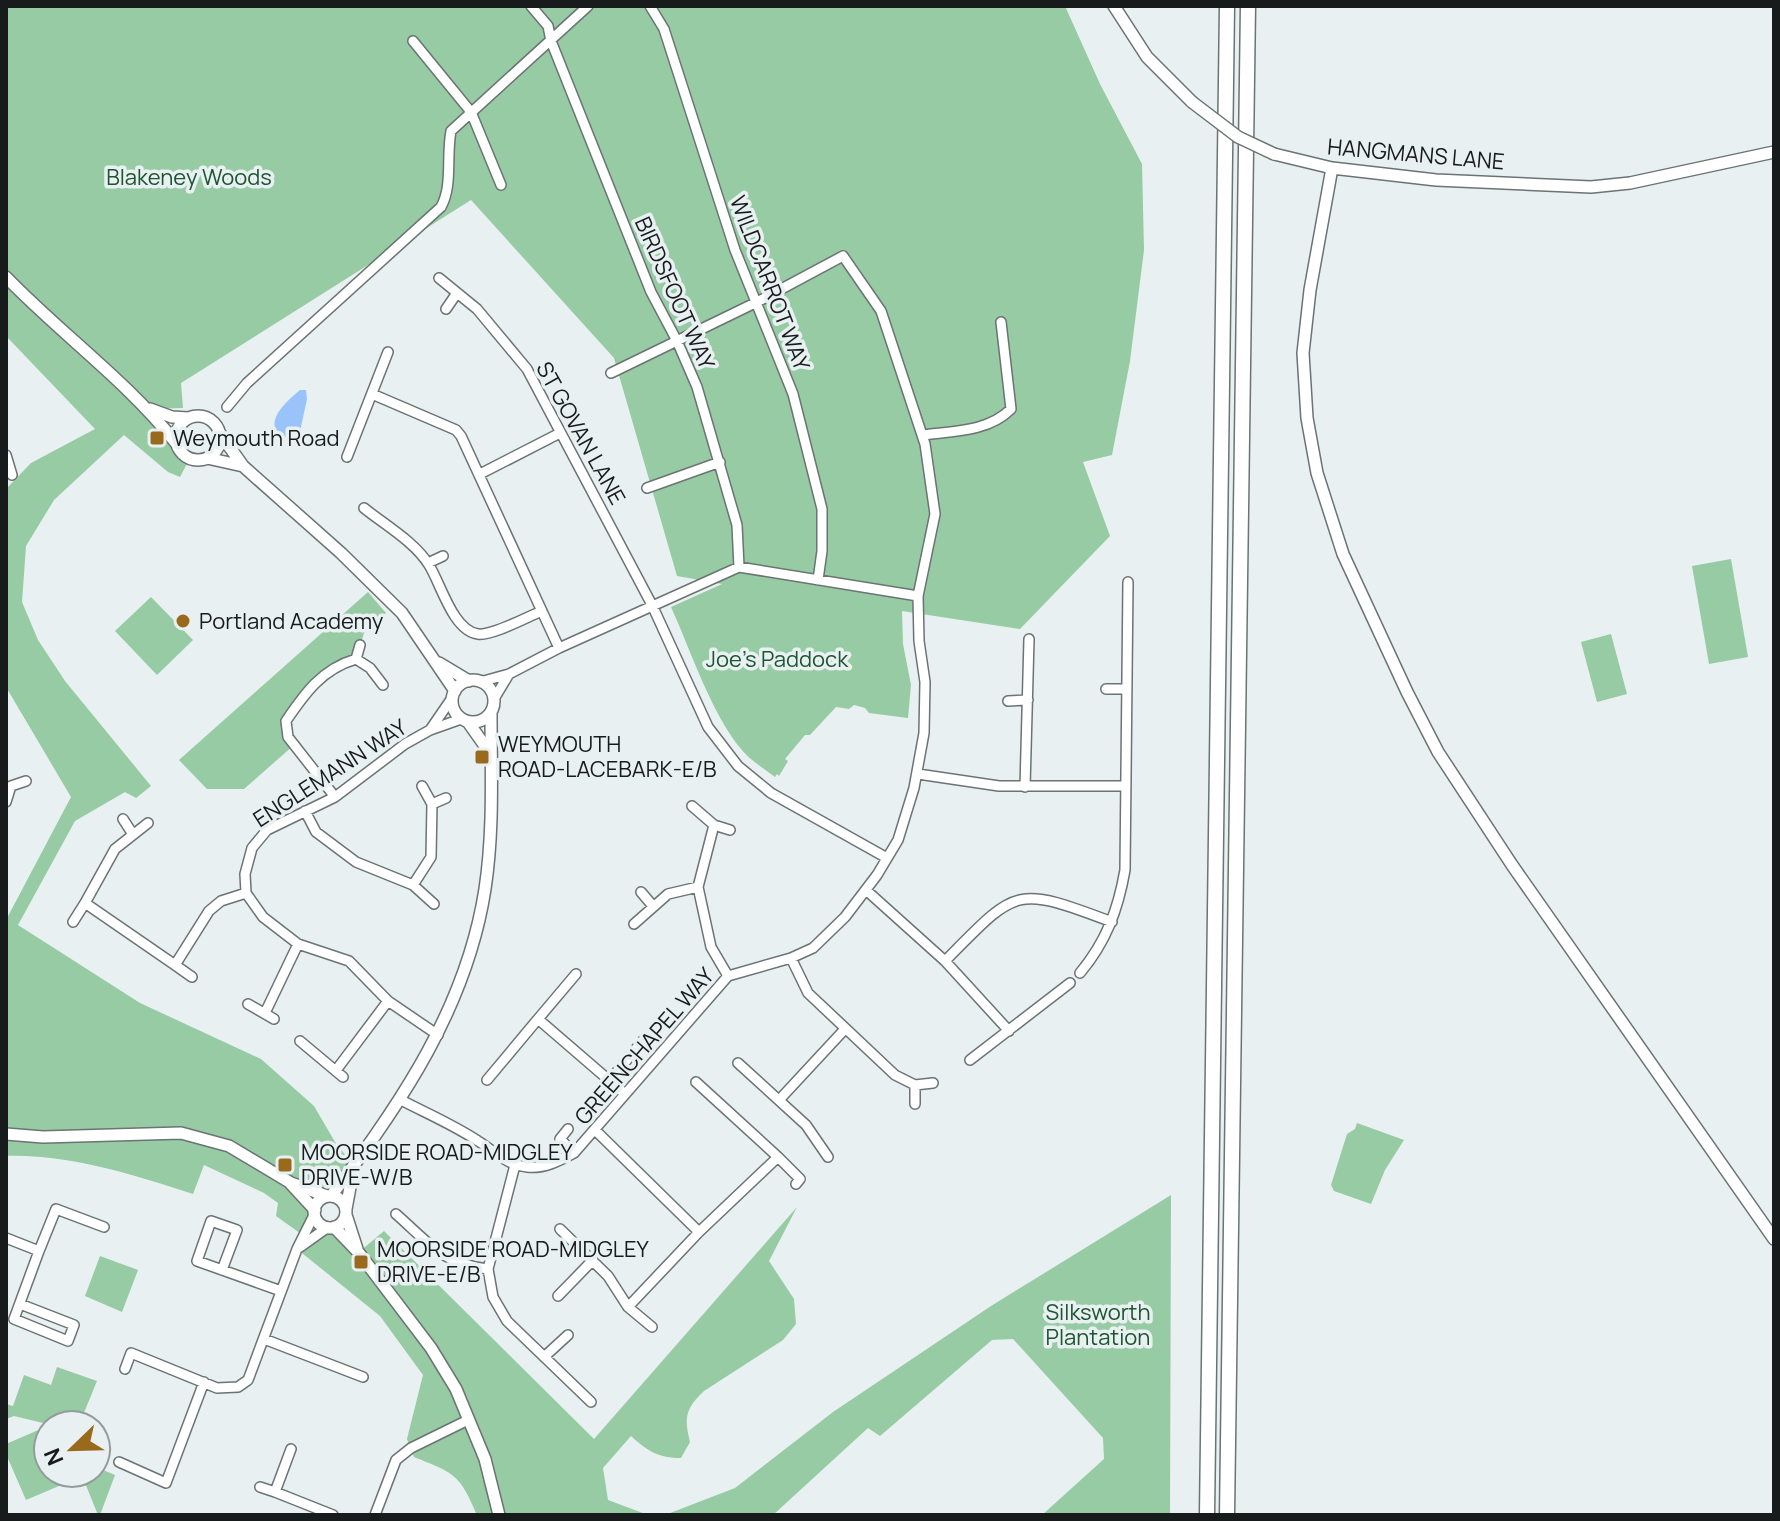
<svg xmlns="http://www.w3.org/2000/svg" width="1780" height="1521" font-family="Manrope,sans-serif">
<style>
.green{fill:#96cba3}
.water{fill:#99c3fa}
.lines{fill:none;stroke-linecap:round;stroke-linejoin:round}
.minor-casing{stroke:#6b7373;stroke-width:12}
.tertiary-casing{stroke:#6b7373;stroke-width:14}
.trunk-casing{stroke:#6b7373;stroke-width:17}
.minor{stroke:#fff;stroke-width:9}
.tertiary{stroke:#fff;stroke-width:11}
.trunk{stroke:#fff;stroke-width:14}
.tertiary-bridge-casing{stroke:#6b7373;stroke-width:14;stroke-linecap:butt}
.tertiary-bridge{stroke:#fff;stroke-width:11}
.poi-dot{fill:#9a6a1c;stroke:#e8f0f1;stroke-width:3}
.labels{text-anchor:middle;stroke-width:7;stroke-linejoin:round;paint-order:stroke}
.street-label{font-size:22px;fill:#181b1b;stroke:#e8f0f1}
.park-label{font-size:22px;fill:#1c5530;stroke:#e8f0f1}
.poi-label{font-size:22px;fill:#181b1b;stroke:#e8f0f1;text-anchor:start}
</style>
<rect width="100%" height="100%" fill="#e8f0f1"/>
<path class="green" d="M6,6h1059l35,78 42,80 2,86 -14,111 -18,94 -29,7 27,74 -90,93 -118,-18 1,33 8,41 -3,33 -39,-5 -4,-5 -11,-3 -5,4 -13,-2 -26,28h-5l-20,24 3,2 -9,15 -2,-2 -2,3c-12,-9 -25,-17 -34,-28 -30,-36 -50,-98 -70,-142l51,-23 -45,-8 -63,-218 -143,-158 -290,183 2,25 -33,1 9,13 33,32 -12,23 -12,-5 -44,-37 -70,65 -28,46 -4,56 16,38 27,41 86,105 -15,12 -11,-6 -50,29 -57,104 122,78 121,56 53,47 21,36 19,24 -23,30 -38,-12 22,26 -11,26 -28,-20 2,-13 -14,-10 -60,-28 -11,29c-60,-19 -123,-40 -187,-38v-236l65,-123 -65,-110v-198l25,-26 64,-34 -89,-93z
M1731,559l17,98 -39,7 -17,-98z
M368,592l18,21 -22,20 -8,26 -19,5 -51,57 8,24 -50,44h-37l-28,-29z
M151,597l42,43 -36,35 -42,-44z
M1611,634l16,60 -30,8 -16,-60z
M1357,1123l47,17 -19,30 -14,34 -37,-13 -3,-6 16,-51 8,-5z
M1171,1195l-1,320h-128l62,-56 -1,-21 -90,-99 -21,1 -112,96 -12,-8 -95,87h-108l70,-27 98,-76 158,-106z
M797,1207l-28,54 25,38 2,25 -13,16 -79,51c-19,18 -20,27 -14,51l-9,16c-22,0 -34,-7 -50,-22l-28,32 5,32 40,15h-171c-17,-41 -23,-42 -63,-58l-7,-18 16,-64 -43,-59 -83,-67 31,-22 31,25 25,-21 210,208z
M100,1256l38,14 -16,42 -37,-16z
M57,1367l40,14 -18,44 -36,-2 -29,-7 -8,3v-15l7,2 11,-31 27,10z
M43,1428l5,13v32h14l4,10 -40,17 -20,-46v-10z
M96,1467l19,8 -15,40h-2l-17,-42h15z"/>
<path class="water" d="M300,390h6l1,9 -8,37c-6,2 -13,3 -19,-2 -17,-13 10,-36 20,-44z"/>
<g class="lines">
<g class="minor-casing">
<path id="minor" d="M531,6l17,20 3,15 100,251 26,49 20,46 40,138 2,42
M650,6l14,23 71,221 58,144 29,115v42l-4,29
M413,41l58,71 30,73
M439,278l38,31 50,60 125,236 56,122 30,39 33,27 116,65
M446,309l11,-16
M372,394l84,36 5,6 98,212
M227,407l20,-24 194,-176c12,-22 5,-50 10,-76l137,-125
M922,435c31,-4 66,-3 89,-26l-10,-87
M6,455l6,20
M347,457l41,-105
M480,474l80,-41
M647,488l73,-26
M364,508c21,17 51,34 65,57 12,19 24,66 49,69 14,2 49,-17 64,-23
M428,563l15,-7
M356,659l4,-14
M480,682l29,-8 50,-26 180,-81 179,29
M1106,689h21
M494,699l15,-25
M1008,701l20,-1
M430,730l22,-32
M918,774l81,12h127
M422,786l10,18
M1025,787l4,-148
M335,797l-47,-60 -2,-16c19,-28 36,-52 70,-62l14,9 13,17
M6,802l5,-16 15,-5
M692,806l22,19 -16,62 13,60 17,29
M305,811l11,21 40,30 57,23 21,19
M123,819l9,14
M148,823l-33,26 -30,54 90,62 34,-54 12,-10 25,-8
M714,825l16,5
M413,885l18,-28 1,-53 14,-6
M866,890l79,71 64,70
M641,892l11,13
M73,922l12,-19
M634,924l34,-30 30,-7
M791,958l17,35 87,82 20,10v19
M945,961c72,-73 69,-76 167,-39
M175,965l17,12
M1080,973c26,-31 38,-63 45,-103l3,-288
M248,1004l26,15
M265,1013l33,-69
M538,1019l38,-45
M438,1035l-50,-34 -39,-40 -51,-17 -35,-27 -17,-24 -1,-19 7,-26 15,-18 68,-33 70,-53 25,-14 31,-11
M300,1041l43,36
M970,1060l100,-77
M738,1063l68,62 22,32
M337,1069l51,-68
M487,1080l51,-61 87,75
M915,1085l18,-2
M780,1099l65,-70
M401,1100c25,13 53,25 77,41 16,10 29,24 49,26 17,2 32,-6 47,-14l154,-177 63,-18 22,-10 32,-31 32,-42 21,-35 16,-52 10,-55 1,-51 -6,-41 -1,-45 17,-82 -10,-70 -44,-133 -38,-55 -86,46 -146,71
M581,1115l64,-77
M568,1129l-8,10 14,14
M595,1130l104,102
M778,1157l22,22 -4,5
M396,1214c34,30 45,49 92,55l27,-104
M560,1229l48,47 20,31 24,20
M6,1238l33,13 -25,68 54,22 6,-16 -54,-21
M300,1247l28,-20
M39,1251l17,-42 48,18
M488,1269l5,28 14,24 84,81
M222,1270l15,-40 -26,-9 -14,40 84,30
M558,1296l35,-36
M628,1307l71,-75 79,-75 -82,-75
M264,1339l99,38
M544,1357l24,-22
M125,1369l6,-16 86,35 21,-1 10,-7 49,-131 18,-36
M291,1449l-16,43 58,23
M119,1462l47,21 38,-101
M260,1487l15,5
M375,1515l21,-55 15,-12 57,-28"/>
</g>
<g class="tertiary-casing">
<path id="tertiary" d="M1114,6l33,51 45,45
M1274,154l58,14 104,12 155,7 39,-4 144,-31
M1332,168l-22,122 -7,63 4,65 10,55 26,81 64,138 31,60 74,113 262,374
M6,277c55,57 121,104 170,166
M150,409l22,8 16,1
M176 438a22 22 0 1 1 44 0a22 22 0 1 1-44 0Z
M219,432l24,34 98,87 61,60 53,78
M207,458l36,8
M439,663l30,18
M452 701a21 21 0 1 1 42 0a21 21 0 1 1-42 0Z
M468,722l22,31
M6,1134l37,3 138,-4 48,13 62,37 36,13
M291,1184l24,26
M331,1196c70,-92 136,-190 154,-307 9,-59 6,-118 6,-177
M314 1212a16 16 0 1 1 32 0a16 16 0 1 1-32 0Z
M346,1209l7,-38
M346,1215l11,34
M334,1227l25,26 72,95 25,41 29,70 14,56"/>
</g>
<g class="trunk-casing">
<path id="trunk" d="M1207,1515l20,-1509
M1227,1515l21,-1509"/>
</g>
<use href="#minor" class="minor"/>
<use href="#tertiary" class="tertiary"/>
<use href="#trunk" class="trunk"/>
<g class="tertiary-bridge-casing">
<path id="tertiary-bridge" d="M1192,102l46,35 36,17"/>
</g>
<use href="#tertiary-bridge" class="tertiary-bridge"/>
</g>
<g class="poi-dot">
<rect x="149" y="430" width="16" height="16" rx="4"/>
<circle cx="183" cy="621" r="8"/>
<rect x="474" y="749" width="16" height="16" rx="4"/>
<rect x="277" y="1157" width="16" height="16" rx="4"/>
<rect x="353" y="1254" width="16" height="16" rx="4"/>
</g>
<g class="labels">
<g class="street-label">
<text transform="translate(1416 154) rotate(5)" y="8">HANGMANS LANE</text>
<text transform="translate(770 283) rotate(69)" y="8">WILDCARROT WAY</text>
<text transform="translate(675 293) rotate(66)" y="8">BIRDSFOOT WAY</text>
<text transform="translate(581 433) rotate(61)" y="8">ST GOVAN LANE</text>
<text transform="translate(330 773) rotate(-33)" y="8">ENGLEMANN WAY</text>
<text transform="translate(644 1046) rotate(-49)" y="8">GREENCHAPEL WAY</text>
</g>
<g class="park-label">
<text x="189" y="185">Blakeney Woods</text>
<text x="777" y="667">Joe's Paddock</text>
<text x="1098" y="1320">Silksworth<tspan x="1098" dy="25">Plantation</tspan></text>
</g>
<g class="poi-label">
<text x="173" y="446">Weymouth Road</text>
<text x="199" y="629">Portland Academy</text>
<text x="498" y="752">WEYMOUTH<tspan x="498" dy="25">ROAD-LACEBARK-E/B</tspan></text>
<text x="301" y="1160">MOORSIDE ROAD-MIDGLEY<tspan x="301" dy="25">DRIVE-W/B</tspan></text>
<text x="377" y="1257">MOORSIDE ROAD-MIDGLEY<tspan x="377" dy="25">DRIVE-E/B</tspan></text>
</g>
</g>
<rect width="1780" height="1521" fill="none" stroke="#181b1b" stroke-width="16"/>
<g transform="translate(72 1449) rotate(247)"><circle r="38" fill="#e8f0f1" stroke="#959b9b" stroke-width="2"/>
<path d="M0-6L14 30L0 20L-14 30Z" fill="#9a6a1c"/>
<text y="-12" font-size="22" font-weight="bold" text-anchor="middle" fill="#181b1b">N</text>
</g>
</svg>
